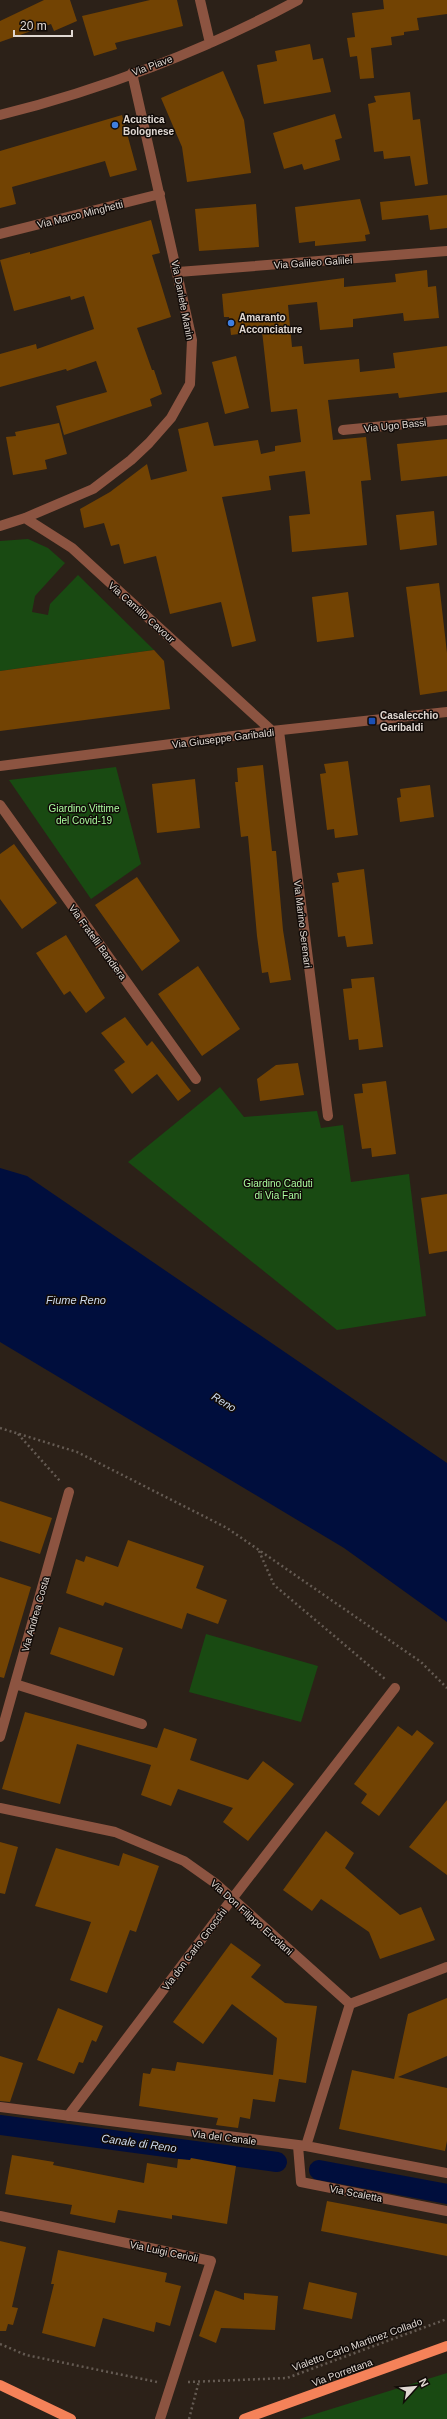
<svg xmlns="http://www.w3.org/2000/svg" width="447" height="2419" font-family="Arial,sans-serif">
<style>
.green{fill:#194a12}
.water{fill:#000e3d}
.lines{fill:none;stroke-linecap:round;stroke-linejoin:round}
.canal{stroke:#000e3d;stroke-width:20}
.building{fill:#724303}
.path{stroke:#655b53;stroke-width:2.5;stroke-dasharray:2 3;stroke-linecap:butt}
.minor{stroke:#8c5441;stroke-width:10}
.major{stroke:#f58259;stroke-width:10}
.shop-dot{fill:#3f7fe0;stroke:#110b08;stroke-width:1.5}
.transit-dot{fill:#1a4fb4;stroke:#110b08;stroke-width:1.5}
.labels{text-anchor:middle;stroke-width:3;stroke-linejoin:round;paint-order:stroke}
.street-label{font-size:10px;fill:#e0d8d2;stroke:#110b08}
.poi-label{font-size:10px;font-weight:bold;fill:#e0d8d2;stroke:#110b08;text-anchor:start}
.park-label{font-size:10px;fill:#aafc9e;stroke:#110b08}
.water-label{font-size:11px;font-style:italic;fill:#cddaed;stroke:#110b08}
</style>
<rect width="100%" height="100%" fill="#2c2118"/>
<path class="green" d="M28,539l20,9 17,15 -30,33 -3,16 16,3 2,-11 28,-29 76,75 -154,21v-130z
M116,767l25,97 -50,35 -82,-119z
M220,1087l24,30 73,-6 4,17 22,-3 8,57 58,-8 17,142 -89,14 -209,-168z
M206,1634l112,32 -17,56 -112,-30z
M447,2373v46h-148z"/>
<path class="water" d="M0,1168l27,8 420,287v159l-103,-74 -344,-206z"/>
<g class="lines">
<path class="canal" d="M0,2125l277,37
M319,2170l128,24"/>
</g>
<path class="building" d="M44,0h26l7,21 -23,10 -3,-7 -51,18v-21z
M150,0h27l6,26 -68,17 2,6 -23,7 -12,-40z
M383,0h64v14l-30,4 2,12 -15,2v3l-13,2 1,8 -21,3 3,30 -14,1 -3,-23 -7,1 -3,-19 8,-1 -3,-24 32,-4z
M310,44l3,16 10,-2 8,34 -67,12 -7,-39 20,-4 -2,-10z
M223,71l21,49 7,53 -64,9 -5,-35 -21,-49z
M410,92l3,28 7,-1 8,65 -13,2 -5,-30 -26,3 -1,-8 -9,1 -6,-48 8,-2 -2,-6z
M335,114l7,24 -7,2 5,20 -36,10 -2,-6 -18,5 -11,-36z
M122,115l15,55 -27,7 -5,-16 -93,26 4,17 -16,4v-57z
M447,195v33l-17,2 -2,-15 -46,5 -2,-18z
M360,199l10,35 -5,1 1,6 -51,5v-5l-16,2 -4,-36z
M256,204l3,43 -60,4 -4,-42z
M151,220l9,33 -8,2 19,62 -34,11 15,42h2l8,24 -12,5 2,7 -88,29 -8,-29 51,-14 -11,-31 -29,10 -1,-2 -66,18v-33l36,-10 1,5 57,-20 -10,-33 -13,4 -1,-4 -56,15 -14,-51 30,-8v2z
M427,270l1,17 8,-1 3,32 -35,3 -1,-8 -50,6v8l-33,3 -3,-28 -29,3 4,42 10,-1 2,18 55,-5 1,13 35,-4 -2,-15 54,-7v46l-48,6 -1,-5 -70,7 5,40 33,-3 5,43 -10,1 6,64 -75,7 -3,-36 21,-2 -5,-43 -36,5 2,14 -49,7 34,144 -24,6 -11,-45 -51,12 -14,-58 -32,8 -5,-20 -8,2 -7,-23 -20,5 -4,-19 30,-17 37,-28 4,16 36,-9 -9,-42 30,-7 6,24 44,-6 3,14 14,-3v-5l26,-4 -4,-33 -26,3 -9,-81 -31,4 -2,-18h-5l-2,-23 122,-16v9l52,-5 -1,-8z
M236,356l13,52 -24,6 -13,-52z
M59,423l8,31 -22,6 2,9 -34,6 -7,-38 10,-1 -1,-4z
M447,439v37l-46,5 -4,-37z
M434,511l3,34 -37,5 -4,-35z
M439,583l8,70v38l-27,4 -14,-108z
M348,592l6,45 -37,5 -5,-45z
M154,650l10,11 6,48 -170,22v-60z
M348,761l10,74 -23,3 -1,-9 -7,1 -7,-56 6,-1 -2,-9z
M263,765l9,86h4l7,79 8,50 -21,3 -2,-11 -6,1 -5,-37 -9,-100 -7,1 -6,-55h3l-1,-14z
M195,779l5,49 -43,5 -5,-49z
M430,785l4,32 -34,5 -3,-24 4,-1 -1,-8z
M14,844l43,59 -35,26 -22,-30v-45z
M364,869l9,75 -26,3 -2,-11 -7,1 -6,-54 7,-1 -2,-9z
M137,877l43,64 -38,30 -47,-66z
M66,935l39,63 -19,15 -16,-22 -6,4 -28,-42z
M198,966l42,63 -38,27 -44,-62z
M374,977l9,70 -24,3 -1,-11 -9,1 -6,-51 9,-1 -1,-9z
M125,1017l22,29 5,-5 39,50 -13,10 -21,-27 -25,20 -18,-24 11,-8 -24,-29z
M298,1063l6,32 -44,6 -3,-22 19,-14z
M386,1081l10,73 -24,3 -1,-9 -9,1 -8,-55 9,-1 -1,-9z
M447,1194v57l-18,3 -8,-56z
M0,1501l52,17 -12,36 -40,-13z
M128,1540l76,26 -8,22 31,12 -9,24 -31,-11 -5,16 -77,-27 -2,4 -37,-13 10,-34 8,3 2,-6 32,11z
M0,1577l31,10 -27,91 -4,-1z
M59,1627l64,21 -9,28 -64,-22z
M25,1712l132,36 7,-20 33,11 -7,21 58,20 15,-19 31,23 -46,57 -25,-19 10,-14 -55,-19 -7,17 -30,-11 10,-30 -74,-21 -17,60 -58,-15z
M398,1726l14,10 5,-6 17,13 -55,73 -18,-13 6,-9 -13,-10z
M447,1800v75l-38,-28z
M326,1831l28,22 -9,15 55,47 21,-8 14,33 -55,19 -11,-27 -48,-33 -9,12 -29,-21z
M0,1842l18,5 -13,47 -5,-1z
M56,1848l63,18 4,-13 36,13 -23,66 -6,-2 -23,63 -37,-13 21,-58 -56,-16z
M231,1943l30,22 -10,12 34,26 32,3 -11,77 -27,-4 -4,23 -22,-3 -3,20 -10,-2 -2,11 -22,-3 2,-7 -79,-12 4,-33 7,1 2,-6 23,3 2,-9 96,13 4,-37 -45,-34 -29,40 -30,-22z
M447,1998v58l-49,21 49,11v53l-2,10 -106,-22 13,-59 42,9 14,-65z
M58,2008l45,18 -7,16 -4,-2 -9,23 -4,-1 -5,12 -37,-14z
M0,2056l23,7 -13,39 -10,-1z
M12,2155l42,7 -1,3 91,18 3,-20 30,5 1,-9 12,1 1,-2 45,8 -9,58 -55,-9v4l-54,-9 -3,13 -45,-9 2,-9 -67,-11z
M327,2201l120,23v32l-126,-25z
M0,2241l26,6 -14,60 6,1 -5,17 -5,-1 -2,7h-6z
M58,2250l109,23 -2,9 16,4 -11,40 -14,-4 -2,10 -51,-14 -8,29 -53,-14 12,-49h-3z
M309,2282l48,11 -5,26 -49,-10z
M215,2290l29,10v-7l34,3 -3,34 -54,-2 -5,15 -17,-7z"/>
<g class="lines">
<path class="path" d="M0,1428l77,24 150,76 194,134 26,26
M18,1434l42,47
M259,1551l15,34 111,94
M0,2344l26,11 131,27
M188,2382l99,-4 160,-59
M189,2419l10,-38"/>
<path class="minor" d="M200,0l10,43
M0,115c101,-25 206,-65 298,-115
M0,234l160,-40
M178,272l269,-21
M343,430l104,-10
M25,518l47,30 200,183
M0,526l25,-8 68,-29 38,-29 18,-17 22,-25 19,-34 2,-44 -60,-267
M279,731l49,385
M0,766l272,-35 175,-19
M0,805l196,274
M15,1684l127,40
M0,1737l69,-245
M0,1808l115,24 69,29 31,22 135,121
M350,2004l97,-37
M0,2107l306,39 141,27
M68,2116l164,-217 163,-211
M298,2146l3,36 146,29
M306,2146l44,-142
M0,2216l211,45 -51,158"/>
<path class="major" d="M0,2385l71,34
M244,2419l203,-73"/>
</g>
<g class="shop-dot">
<circle cx="115" cy="125" r="4"/>
<circle cx="231" cy="323" r="4"/>
</g>
<rect class="transit-dot" x="368" y="717" width="8" height="8" rx="2"/>
<g class="labels">
<g class="street-label">
<text transform="translate(152 65) rotate(-20)" y="4">Via Piave</text>
<text transform="translate(80 214) rotate(-14)" y="4">Via Marco Minghetti</text>
<text transform="translate(313 262) rotate(-4)" y="4">Via Galileo Galilei</text>
<text transform="translate(183 300) rotate(79)" y="4">Via Daniele Manin</text>
<text transform="translate(395 425) rotate(-6)" y="4">Via Ugo Bassi</text>
<text transform="translate(142 612) rotate(42)" y="4">Via Camillo Cavour</text>
<text transform="translate(223 738) rotate(-7)" y="4">Via Giuseppe Garibaldi</text>
<text transform="translate(303 924) rotate(83)" y="4">Via Marino Serenari</text>
<text transform="translate(98 942) rotate(54)" y="4">Via Fratelli Bandiera</text>
<text transform="translate(35 1614) rotate(-74)" y="4">Via Andrea Costa</text>
<text transform="translate(252 1917) rotate(42)" y="4">Via Don Filippo Ercolani</text>
<text transform="translate(194 1949) rotate(-53)" y="4">Via don Carlo Gnocchi</text>
<text transform="translate(224 2137) rotate(7)" y="4">Via del Canale</text>
<text transform="translate(356 2193) rotate(11)" y="4">Via Scaletta</text>
<text transform="translate(164 2251) rotate(12)" y="4">Via Luigi Cerioli</text>
<text transform="translate(357 2344) rotate(-20)" y="4">Vialetto Carlo Martinez Collado</text>
<text transform="translate(342 2372) rotate(-20)" y="4">Via Porrettana</text>
</g>
<g class="poi-label">
<text x="123" y="123">Acustica<tspan x="123" dy="12">Bolognese</tspan></text>
<text x="239" y="321">Amaranto<tspan x="239" dy="12">Acconciature</tspan></text>
<text x="380" y="719">Casalecchio<tspan x="380" dy="12">Garibaldi</tspan></text>
</g>
<g class="park-label">
<text x="84" y="812">Giardino Vittime<tspan x="84" dy="12">del Covid-19</tspan></text>
<text x="278" y="1187">Giardino Caduti<tspan x="278" dy="12">di Via Fani</tspan></text>
</g>
<g class="water-label">
<text x="76" y="1304">Fiume Reno</text>
<text transform="translate(224 1402) rotate(32)" y="4">Reno</text>
<text transform="translate(139 2143) rotate(8)" y="4">Canale di Reno</text>
</g>
</g>
<g transform="translate(415 2387) rotate(63)" stroke="#110b08" stroke-width="3" paint-order="stroke">
<path d="M0-3L7 15L0 10L-7 15Z" fill="#e0d8d2"/>
<text y="-6" font-size="11" font-weight="bold" text-anchor="middle" fill="#e0d8d2">N</text>
</g>
<path d="M14 30v6h58v-6" fill="none" stroke="#e0d8d2" stroke-width="2"/>
<text x="20" y="30" font-size="12" fill="#e0d8d2" stroke="#110b08" stroke-width="3" paint-order="stroke">20 m</text>
</svg>
